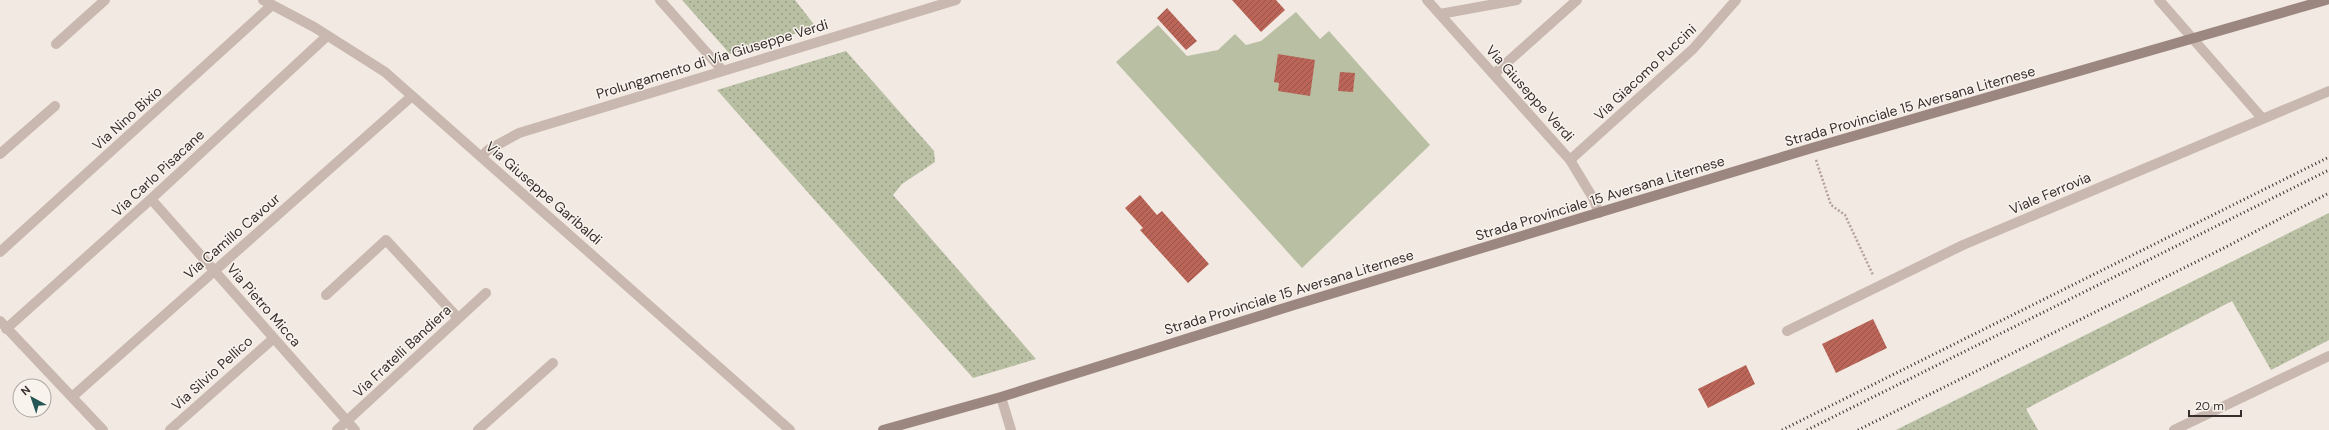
<svg xmlns="http://www.w3.org/2000/svg" width="2329" height="430" font-family="'DM Sans',sans-serif">
<style>
.grass{fill:url(#grass-dots)}
.garden{fill:#b9bfa3}
.building{fill:url(#building-hatch)}
.lines{fill:none;stroke-linecap:round;stroke-linejoin:round}
.path{stroke:#b4a299;stroke-width:2.5;stroke-dasharray:2 2;stroke-linecap:butt}
.minor{stroke:#c9b8af;stroke-width:10}
.tertiary{stroke:#c9b8af;stroke-width:10}
.secondary{stroke:#9c8780;stroke-width:10}
.rail{stroke:#382f2c;stroke-width:3;stroke-dasharray:1 3;stroke-linecap:butt}
.labels{text-anchor:middle;stroke-width:3;stroke-linejoin:round;paint-order:stroke}
.street-label{font-size:14px;fill:#382f2c;stroke:#f9f3ee}
</style>
<defs>
<pattern id="grass-dots" width="8" height="8" patternUnits="userSpaceOnUse"><rect width="8" height="8" fill="#b9bfa3"/><path d="M2 2h.1M6 6h.1" fill="none" stroke="#979c85" stroke-width="1.8" stroke-linecap="round"/></pattern>
<pattern id="building-hatch" width="6" height="6" patternUnits="userSpaceOnUse"><rect width="6" height="6" fill="#ba6557"/><path d="M-1 1l2-2M0 6l6-6M5 7l2-2" fill="none" stroke="#985448"/></pattern>
</defs>
<rect width="100%" height="100%" fill="#f1e9e2"/>
<path class="grass" d="M682,0h113l21,27 -86,27z
M846,51l88,100 1,11 -33,22 -9,11 143,164 -63,19 -256,-288z
M2329,213v127l-58,30 -39,-69 -206,108 12,21h-142z"/>
<path class="garden" d="M1296,12l24,27 9,-8 101,114 -128,123 -186,-206 42,-37 29,31 31,-6 17,-16 11,11 15,-4z"/>
<path class="building" d="M1232,0h44l9,10 -24,22z
M1167,8l30,33 -11,9 -29,-32z
M1278,54l37,6 -5,36 -32,-5 1,-8 -5,-1z
M1340,72l15,1 -2,19 -15,-1z
M1140,195l17,20 5,-4 47,53 -21,19 -48,-53 3,-2 -18,-20z
M1873,319l14,29 -51,25 -14,-29z
M1746,365l9,19 -47,24 -10,-19z"/>
<g class="lines">
<path class="path" d="M1816,160l15,45 14,10 28,60"/>
<path class="minor" d="M263,0l51,27 71,45 405,358
M660,0l63,71
M2159,0l103,118
M1440,14l77,-14
M56,44l49,-44
M1494,74l83,-74
M0,154l55,-48
M481,157l7,-7 31,-17 437,-133
M1570,160l123,-111 43,-49
M151,199l204,231
M0,252l272,-247
M326,295l60,-55 72,78
M0,321l103,109
M6,329l145,-130 176,-163
M1787,331l176,-86 366,-154
M72,397l340,-301
M1001,397l10,33
M170,430l104,-92
M337,430l149,-137
M478,430l75,-67
M2174,430l155,-74"/>
<path class="tertiary" d="M1427,0l143,160 23,38 6,15"/>
<path class="secondary" d="M883,430l118,-33 293,-92 518,-157 514,-148"/>
<path class="rail" d="M1782,430l547,-273
M1807,430l522,-260
M1858,430l364,-181 107,-56"/>
</g>
<g class="labels">
<g class="street-label">
<text transform="translate(712 59) rotate(-17)" y="5">Prolungamento di Via Giuseppe Verdi</text>
<text transform="translate(1645 72) rotate(-43)" y="5">Via Giacomo Puccini</text>
<text transform="translate(1530 93) rotate(48)" y="5">Via Giuseppe Verdi</text>
<text transform="translate(1910 106) rotate(-16)" y="5">Strada Provinciale 15 Aversana Liternese</text>
<text transform="translate(127 118) rotate(-42)" y="5">Via Nino Bixio</text>
<text transform="translate(158 173) rotate(-43)" y="5">Via Carlo Pisacane</text>
<text transform="translate(544 193) rotate(41)" y="5">Via Giuseppe Garibaldi</text>
<text transform="translate(2050 193) rotate(-23)" y="5">Viale Ferrovia</text>
<text transform="translate(1600 198) rotate(-17)" y="5">Strada Provinciale 15 Aversana Liternese</text>
<text transform="translate(232 236) rotate(-41)" y="5">Via Camillo Cavour</text>
<text transform="translate(1289 292) rotate(-17)" y="5">Strada Provinciale 15 Aversana Liternese</text>
<text transform="translate(264 305) rotate(49)" y="5">Via Pietro Micca</text>
<text transform="translate(402 351) rotate(-43)" y="5">Via Fratelli Bandiera</text>
<text transform="translate(212 373) rotate(-42)" y="5">Via Silvio Pellico</text>
</g>
</g>
<g transform="translate(32 398) rotate(320)"><circle r="19" fill="#f9f3ee" stroke="#aca5a0"/>
<path d="M0-3L7 15L0 10L-7 15Z" fill="#255654"/>
<text y="-6" font-size="11" font-weight="bold" text-anchor="middle" fill="#382f2c">N</text>
</g>
<path d="M2189 410v6h52v-6" fill="none" stroke="#382f2c" stroke-width="2"/>
<text x="2195" y="410" font-size="12" fill="#382f2c" stroke="#f9f3ee" stroke-width="3" paint-order="stroke">20 m</text>
</svg>
